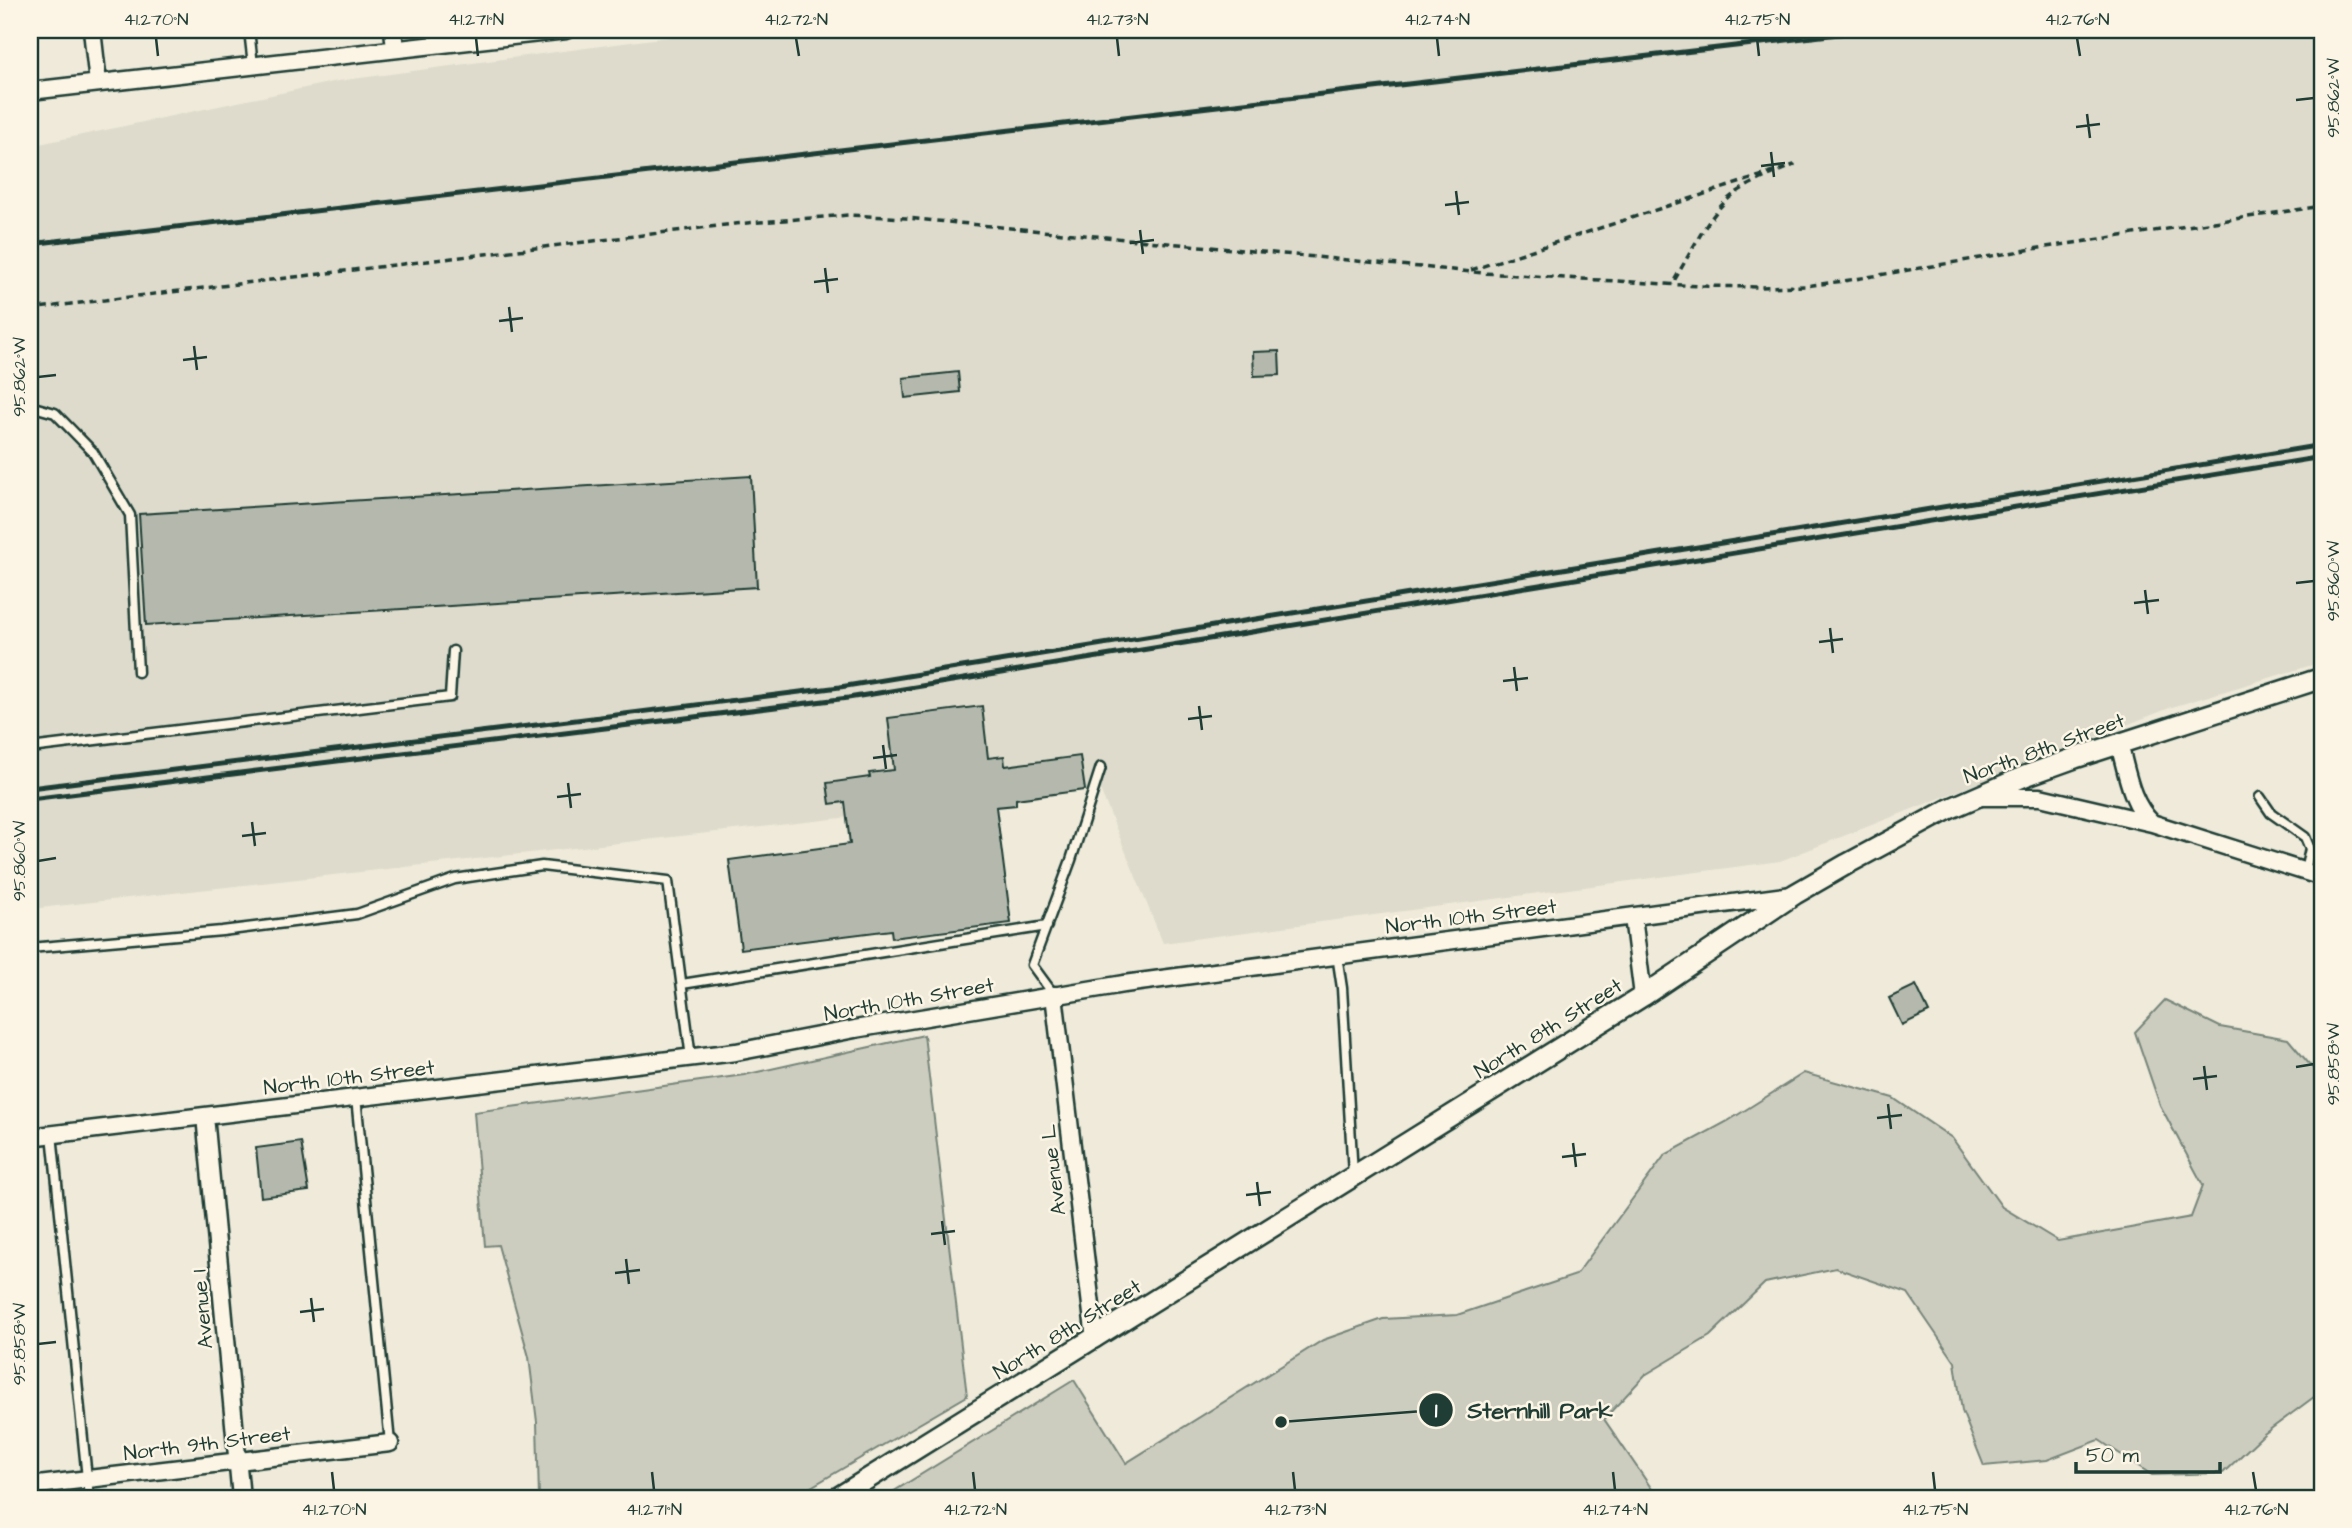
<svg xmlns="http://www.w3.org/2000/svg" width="2352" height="1528" font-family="'Architects Daughter',sans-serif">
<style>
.built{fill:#dedbcc}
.green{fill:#cccdbf;stroke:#76857a;stroke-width:2}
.building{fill:#b5b9ad;stroke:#1f3d34;stroke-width:2}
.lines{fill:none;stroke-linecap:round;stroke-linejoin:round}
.service-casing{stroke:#1f3d34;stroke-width:13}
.minor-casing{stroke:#1f3d34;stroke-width:21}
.tertiary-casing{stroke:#1f3d34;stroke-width:24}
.path{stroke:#1f3d34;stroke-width:3.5;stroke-dasharray:7 5;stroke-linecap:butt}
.service{stroke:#fcf5e5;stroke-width:8}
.minor{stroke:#fcf5e5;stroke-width:16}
.tertiary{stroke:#fcf5e5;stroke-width:19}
.rail{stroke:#1f3d34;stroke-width:5}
.ticks{fill:none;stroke:#1f3d34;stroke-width:2.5}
.labels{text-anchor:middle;stroke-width:5;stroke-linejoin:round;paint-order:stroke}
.street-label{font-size:21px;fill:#1f3d34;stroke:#fcf5e5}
.leader{fill:none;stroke:#1f3d34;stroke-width:2.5}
.callout-dot{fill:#1f3d34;stroke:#fcf5e5;stroke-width:2.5}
.mark-label{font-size:21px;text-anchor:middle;font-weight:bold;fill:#fff}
.callout-label{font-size:23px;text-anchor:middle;font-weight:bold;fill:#1f3d34;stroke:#fcf5e5;stroke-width:5;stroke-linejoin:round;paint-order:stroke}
.neatline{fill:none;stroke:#1f3d34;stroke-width:2.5}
.ticks-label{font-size:18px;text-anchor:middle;fill:#1f3d34}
</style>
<rect width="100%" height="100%" fill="#efeada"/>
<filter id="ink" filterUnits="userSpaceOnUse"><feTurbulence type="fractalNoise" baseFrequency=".0143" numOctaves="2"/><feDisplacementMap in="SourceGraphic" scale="14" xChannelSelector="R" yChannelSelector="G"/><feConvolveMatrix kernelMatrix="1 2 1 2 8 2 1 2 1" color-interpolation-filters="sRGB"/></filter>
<g filter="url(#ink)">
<path class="built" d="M721,30h1601v632l-150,45 -392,154 -617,82 -63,-154 -1070,120v-763l308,-65z"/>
<path class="green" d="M2165,1000l55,27 68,12 34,40v312l-58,43 -41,39 -71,2 -53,-35 -52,20 -63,6 -22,-55 -7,-49 -47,-69 -72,-25 -71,15 -55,53 -65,39 -41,44 54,79h-775l191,-118 52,83 197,-123 60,-21 74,-4 119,-40 89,-120 63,-34 76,-48 89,25 59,40 50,69 56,34 133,-24 12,-32 -43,-80 -25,-73z
M924,1035l43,361 -175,102h-253l-2,-76 -8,-65 -31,-112 -13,1 -11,-134 270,-37z"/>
<path class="building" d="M1279,351l1,24 -26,1 -1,-24z
M958,372l2,20 -55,6 -2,-20z
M751,476l6,111 -611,38 -7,-111z
M982,706l6,52 16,-2 1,10 75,-10 5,34 -69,9v6l-20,2 15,116 -119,15 -1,-8 -150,19 -12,-89 121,-16 -5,-42 -15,2 -3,-21 43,-6 -1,-4 25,-3 -6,-52z
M1916,985l13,27 -27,13 -13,-27z
M301,1142l8,49 -48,6 -5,-49z"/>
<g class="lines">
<g class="service-casing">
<path id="service" d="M249,30l4,35
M30,406l25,7 38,39 37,63 8,157
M30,748l420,-51 3,-46
M2260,797l11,16 34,24 5,12 -5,22
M30,948l192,-17 135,-17 98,-35 87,-13 126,15 23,177
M1337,955l5,33 11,187
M682,984l365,-58
M1054,995l-22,-30 39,-105 30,-93
M356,1097l34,346
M52,1134l37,364"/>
</g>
<g class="minor-casing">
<path id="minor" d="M92,30l6,53
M393,30l2,19
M30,91l536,-61
M2119,744c8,28 11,58 33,79l170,54
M1982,797h58l112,26
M1633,917l10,79
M1054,995l41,344
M205,1116l36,382
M30,1137l706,-85 119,-23 269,-45 668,-89
M30,1486l360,-43"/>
</g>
<g class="tertiary-casing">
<path id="tertiary" d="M837,1498l806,-502 152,-102 52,-30 102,-55 76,-33 50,-18 247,-80"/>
</g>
<path class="path" d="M1471,270l323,-105c-24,11 -54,20 -72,40 -20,22 -34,53 -50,79
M30,309l704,-85 115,-9 57,3 577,55 216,13 60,1 46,-1 39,-5 189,-32 289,-43"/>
<use href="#service" class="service"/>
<use href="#minor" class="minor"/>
<use href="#tertiary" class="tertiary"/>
<path class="rail" d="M30,244l1843,-214
M30,788l810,-101 1482,-242
M30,799l818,-101 1474,-241"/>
</g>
</g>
<path class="ticks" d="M156,38l2,18M476,38l2,18M796,38l3,18M1117,38l2,18M1437,38l2,18M1757,38l2,18M2077,38l3,18M2296,100l18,-2M2087,114l3,24M2076,127l24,-3M1771,152l3,25M1761,166l24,-3M1456,191l3,24M1445,205l24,-3M1140,230l3,24M1130,243l24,-3M825,268l3,25M814,282l24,-3M509,307l3,25M499,321l24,-3M194,346l3,24M183,360l24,-3M38,377l18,-2M2296,583l18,-2M2145,590l3,24M2134,603l25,-3M1830,628l3,25M1819,642l24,-3M1514,667l3,24M1503,681l25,-3M1199,706l3,24M1188,719l24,-3M883,745l3,24M873,758l24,-3M568,783l3,25M557,797l24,-3M252,822l3,24M242,836l24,-3M38,861l18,-3M2204,1066l3,24M2296,1067l18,-3M2193,1079l24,-3M1888,1104l3,25M1877,1118l25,-3M1573,1143l3,24M1562,1157l24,-3M1257,1182l3,24M1246,1195l25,-3M942,1221l3,24M931,1234l24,-3M626,1259l3,25M615,1273l25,-3M311,1298l3,24M300,1312l24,-3M38,1344l18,-2M332,1472l2,18M652,1472l2,18M973,1472l2,18M1293,1472l2,18M1613,1472l2,18M1933,1472l2,18M2253,1472l3,18"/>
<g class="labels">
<g class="street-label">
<text transform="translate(2044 748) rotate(-20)" y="7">North 8th Street</text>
<text transform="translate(1471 916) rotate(-7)" y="7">North 10th Street</text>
<text transform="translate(909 999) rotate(-10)" y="7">North 10th Street</text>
<text transform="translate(1548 1028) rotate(-32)" y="7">North 8th Street</text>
<text transform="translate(349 1077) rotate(-7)" y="7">North 10th Street</text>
<text transform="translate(1053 1170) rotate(-97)" y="7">Avenue L</text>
<text transform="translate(202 1309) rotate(-95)" y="7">Avenue I</text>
<text transform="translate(1067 1329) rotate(-32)" y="7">North 8th Street</text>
<text transform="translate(207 1443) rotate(-7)" y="7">North 9th Street</text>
</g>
</g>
<path class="leader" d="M1281 1422L1436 1410"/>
<g class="callout-dot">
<circle cx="1281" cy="1422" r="7"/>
<circle cx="1436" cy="1410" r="18"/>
</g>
<g class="mark-label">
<text x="1436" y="1417">1</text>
</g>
<g class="callout-label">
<text x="1540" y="1418">Sternhill Park</text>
</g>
<rect width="2352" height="1528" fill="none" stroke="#fcf5e5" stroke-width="77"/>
<path d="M2076 1462v10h144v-10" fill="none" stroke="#1f3d34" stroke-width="3.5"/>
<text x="2086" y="1462" font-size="21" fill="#1f3d34" stroke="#fcf5e5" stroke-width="5" paint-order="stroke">50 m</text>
<rect x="38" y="38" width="2276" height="1452" class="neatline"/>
<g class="ticks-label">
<text x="156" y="25">41.270°N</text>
<text x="476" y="25">41.271°N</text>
<text x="796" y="25">41.272°N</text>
<text x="1117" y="25">41.273°N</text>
<text x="1437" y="25">41.274°N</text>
<text x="1757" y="25">41.275°N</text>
<text x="2077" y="25">41.276°N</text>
<text transform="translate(2333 98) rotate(-90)" y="6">95.862°W</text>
<text transform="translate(19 377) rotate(-90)" y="6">95.862°W</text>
<text transform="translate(2333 581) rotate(-90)" y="6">95.860°W</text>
<text transform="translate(19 861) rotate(-90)" y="6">95.860°W</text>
<text transform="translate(2333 1064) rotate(-90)" y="6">95.858°W</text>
<text transform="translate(19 1344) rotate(-90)" y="6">95.858°W</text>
<text x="334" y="1515">41.270°N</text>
<text x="654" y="1515">41.271°N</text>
<text x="975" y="1515">41.272°N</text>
<text x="1295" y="1515">41.273°N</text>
<text x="1615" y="1515">41.274°N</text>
<text x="1935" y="1515">41.275°N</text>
<text x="2256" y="1515">41.276°N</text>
</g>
</svg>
